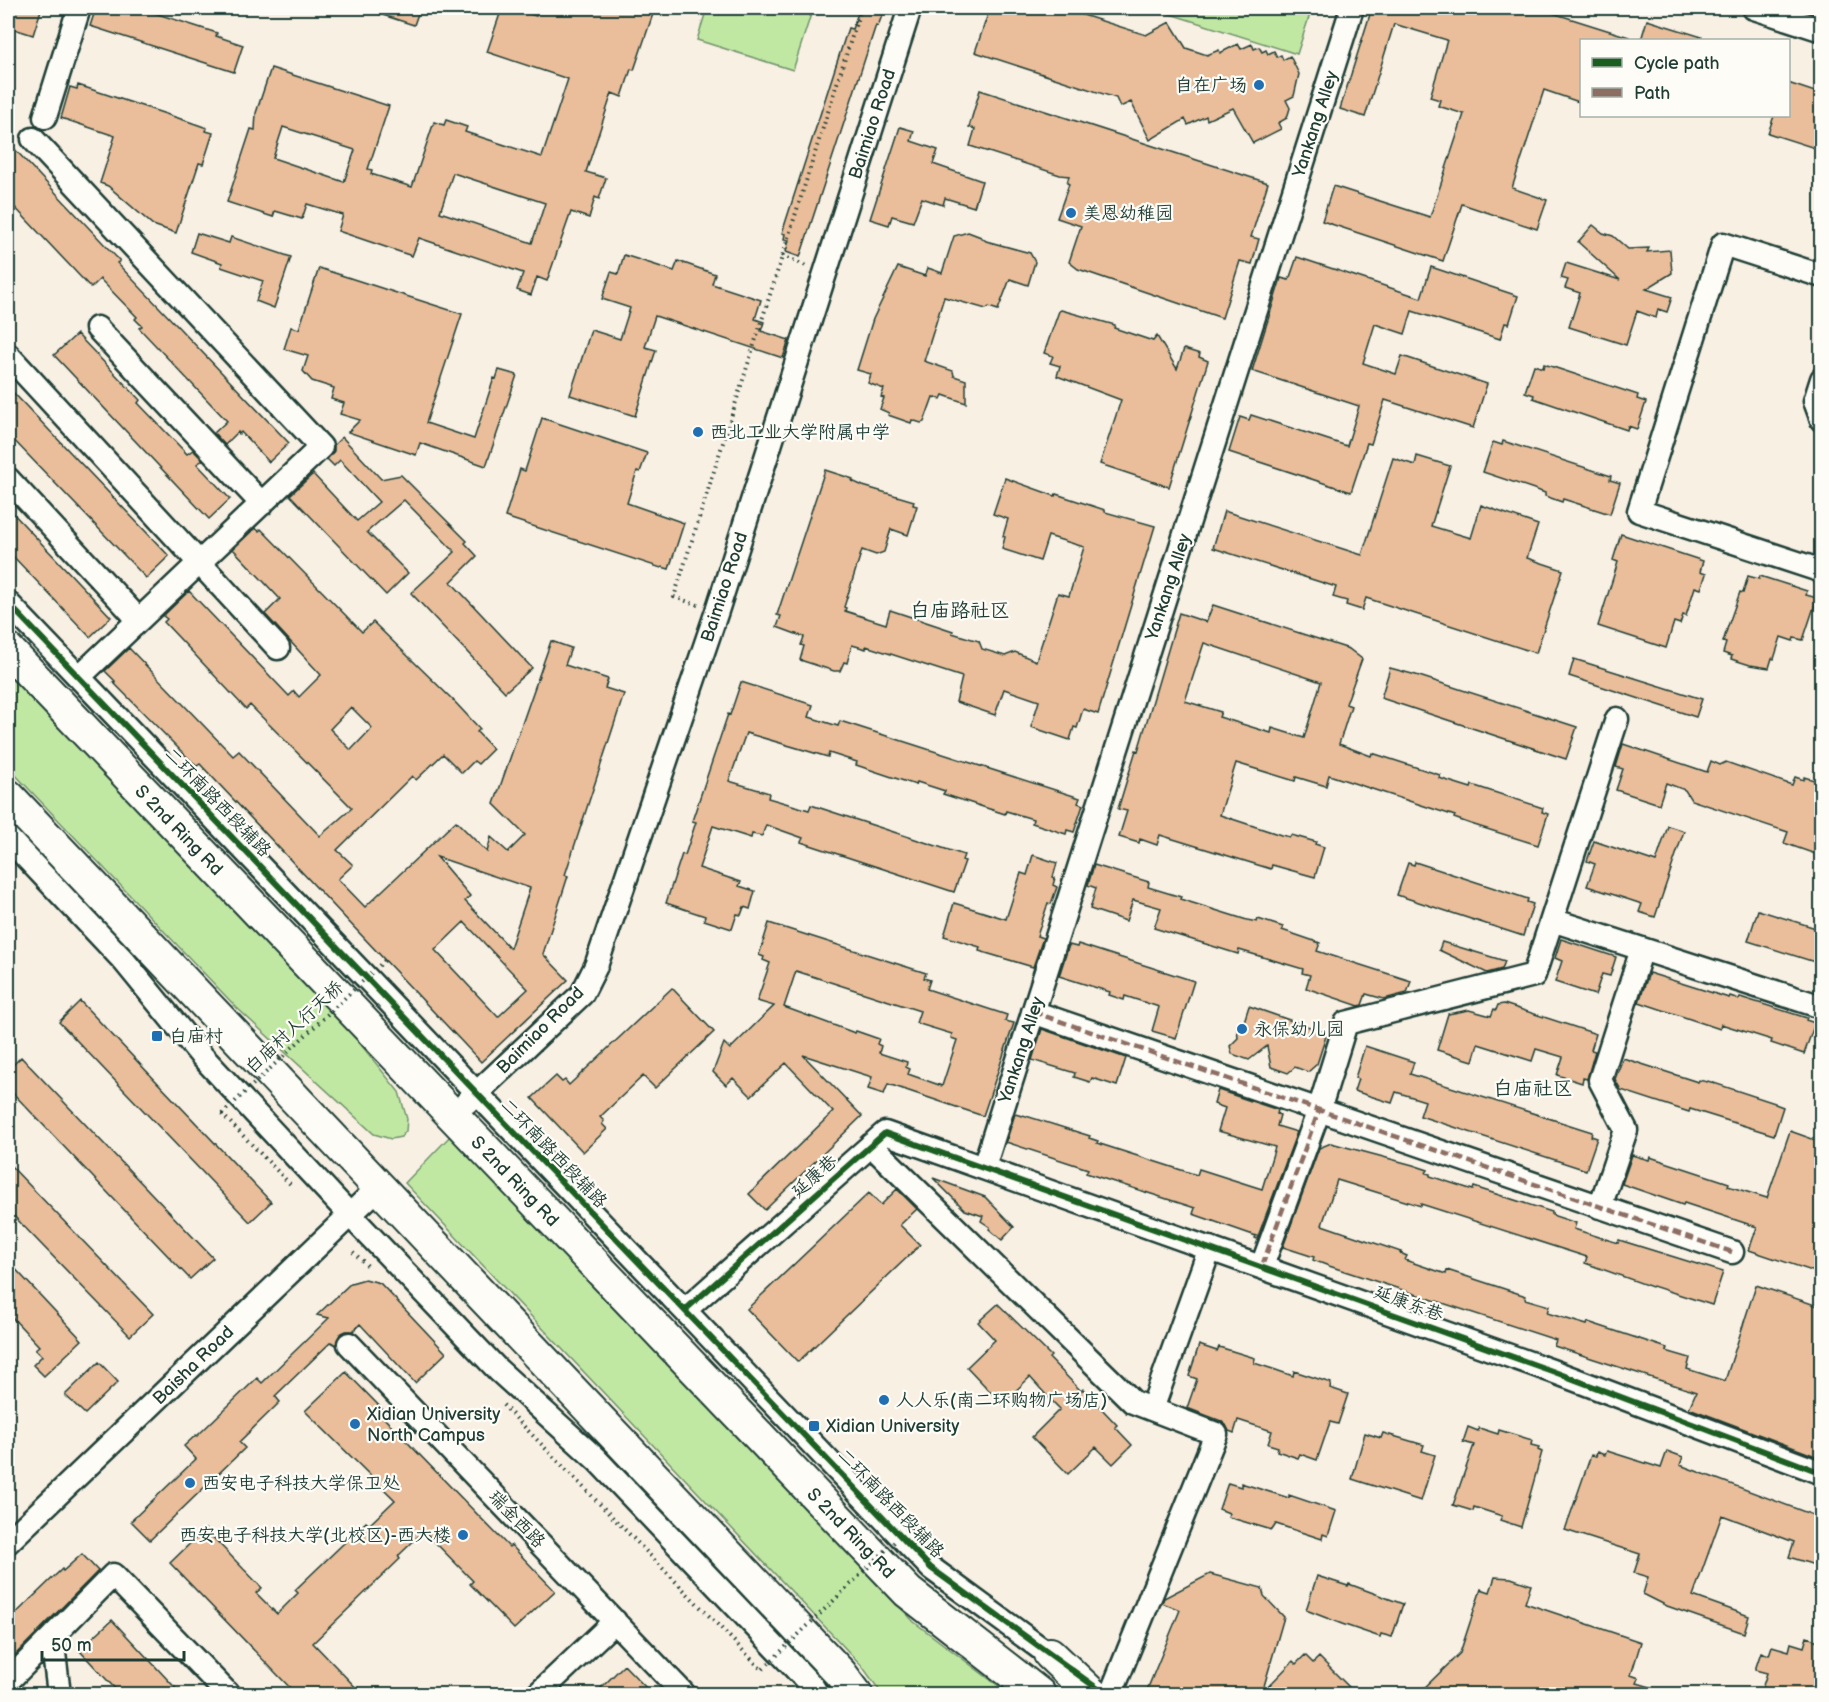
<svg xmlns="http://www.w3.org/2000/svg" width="1829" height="1702" font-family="'Balsamiq Sans','LXGW WenKai TC',sans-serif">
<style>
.green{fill:#c1e8a3;stroke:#70926c;stroke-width:1.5}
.building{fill:#eabe9a;stroke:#1f3d34;stroke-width:1.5;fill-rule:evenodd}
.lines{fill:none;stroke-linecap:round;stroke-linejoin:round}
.minor-casing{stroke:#1f3d34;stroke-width:27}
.highway-casing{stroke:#1f3d34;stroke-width:36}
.path{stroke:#1f3d34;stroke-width:4;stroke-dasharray:1.5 4.5;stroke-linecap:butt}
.minor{stroke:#fdfcf7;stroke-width:22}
.highway{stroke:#fdfcf7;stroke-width:32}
.path-bridge{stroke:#1f3d34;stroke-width:4;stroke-dasharray:1.5 4.5;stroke-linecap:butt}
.quiet{stroke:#8d6e63;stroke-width:4.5;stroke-dasharray:9 4.5;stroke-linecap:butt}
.cycleway-casing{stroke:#fdfcf7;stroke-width:10}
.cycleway{stroke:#1b5e20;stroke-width:6}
.poi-dot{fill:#1f6fb2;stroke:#fdfcf7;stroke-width:2}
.labels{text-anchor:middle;stroke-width:4.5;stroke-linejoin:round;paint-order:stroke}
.poi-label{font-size:18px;fill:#1f3d34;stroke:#fdfcf7;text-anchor:start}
.street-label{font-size:18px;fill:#1f3d34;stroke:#fdfcf7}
.neighbourhood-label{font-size:20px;fill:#1f3d34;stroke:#fdfcf7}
</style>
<rect width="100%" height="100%" fill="#f9f0e4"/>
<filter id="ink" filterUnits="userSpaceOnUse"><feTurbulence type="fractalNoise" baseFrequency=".0167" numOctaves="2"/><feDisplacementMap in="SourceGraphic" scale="12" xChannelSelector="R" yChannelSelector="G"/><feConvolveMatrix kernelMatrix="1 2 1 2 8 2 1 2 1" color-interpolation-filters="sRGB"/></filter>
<g filter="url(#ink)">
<path class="green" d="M707,8h106l-20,62 -96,-30z
M1151,8h161l-15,46z
M8,668l309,322 82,102 8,27 -1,12 -5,6 -10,2 -17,-5 -137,-126 -229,-241z
M453,1133l461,489 95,72h-127l-20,-28 -457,-483z"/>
<path class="building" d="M8,8h24l9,2 -8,25 -25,-8z
M96,8h43l78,25 -1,3 27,9 -9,27 -144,-46z
M371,8h49l-6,17 -44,-14z
M502,8h8l26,8 1,-8h118l-21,62 -3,-1 -9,28 -10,-4 -26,79 20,6 -7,21 -4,-2 -6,21 -18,-6 -24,69 -10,-4 -6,18 -14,-5 6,-17 -104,-35 -7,18 -74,-25 5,-16 -36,-11 -5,15 -27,-8 -2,6 -46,-15 24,-73 4,1 1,-17 15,-45 118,38 -21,63 4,1 -1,4 41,13 22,-65 10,3 2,-5 21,7 -2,5 77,25 26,-78 -81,-27zM283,127l72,23 -11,32 -71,-24zM453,173l92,30 -13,40 -92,-31z
M860,8h25l-7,18 -2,-1 -76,232 -14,-5 3,-12 -5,-1 1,-5 -3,-1 66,-205 4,1z
M990,8h71l85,27 24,-13 16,26 21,7 12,-5 1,3 18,-9 3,5 11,-5 2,5 5,-2 3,5 4,-2 2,4 6,-3 3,6 4,-2 2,5 7,-4 9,18 -5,22 -8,4 4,8 -3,10 -9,5 3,6 -28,14 -20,-35 -26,12 -1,-4 -18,9 -3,-6 -35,21 -19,-38 -11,5 -4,-9 -141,-46z
M1372,8h165l92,29 -1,3h-47v53l-2,9 -35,-12 -32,98 35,12 -10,29 -75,-25 -19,57 -121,-40 11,-35 97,31 34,-103 -26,-8 2,-6 -10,-3 17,-57 -53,-16 -29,93 -25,-8z
M1647,20l55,17v3h-61z
M1788,83l33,11v56l-53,-17 6,-17h14z
M78,85l109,36 20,7 -1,3 7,2 -10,31 -4,-1 -23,70 -23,-8 -45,-39 -8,-3 15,-47 -54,-18 9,-31 7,2z
M980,90l288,93 -17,54 8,2 -7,25 -12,-3 -18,57 -144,-49 -9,-7 12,-36 -24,-8 12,-34 -2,-1 2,-7 -9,-1 -90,-29 5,-17 -6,-2z
M900,127l14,4 -3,10 27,9 -5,14 49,17 -8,26 -29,-9 -2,7 -21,-7 -9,24 -21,-6 -3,9 -19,-6z
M8,142l112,119 -3,2 172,180 -20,19 -28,-30 -2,2 -1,-2 -13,13 -11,-12 13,-12 -88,-93 3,-2 -7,-7 2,-2 -37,-38 -9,9 -83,-88z
M1593,225l10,8 10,3 15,13 21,-1 -2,4 23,-2 2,23 -26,16 26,8 -5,15 -9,-3 -2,9 -19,-7 -11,34 -57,-18 11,-34 -15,-5 3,-8 -7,-2 5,-15 54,17 -42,-38z
M968,232l13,5 5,4 44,12 5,9 -7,23 -18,-6 -12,31 -9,-3 -3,2 -42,-12 -20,64 29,10 1,5 12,4v23l-23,-8 -2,4 -8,-2 -9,25 -3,1 -9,-3 -1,3 -23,-8 1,-2 -9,-4 4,-11 -3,-1 3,-8 -16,-6 3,-9 -14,-4 16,-51 25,-52 27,9 3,-8 14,5 12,-37z
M197,233l32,10 2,-6 60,20 -17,51 -18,-7 7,-20 -42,-14 1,-4 -31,-11z
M624,255l50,16 4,-10 37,13 -3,10 49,16 -6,19 9,3 -3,9 28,9 -6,18 -128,-42 -10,31 11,3 -21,66 -65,-21 21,-65 29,9 10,-31 -28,-9 9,-27 7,2z
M1297,257l124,41 10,-31 87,29 -9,28 -4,-1 -5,16 -88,-28 -7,23 -30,-10 -12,39 33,11 6,-18 85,28 -14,44 -88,-28 -14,44 -4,-1 -16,49 -122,-40 11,-35 9,3 2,-5 96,31 12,-40 -107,-35 29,-93 8,2z
M319,268l143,46 -36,109 48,16 20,-61 2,1 3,-9 18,5 -31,91 -66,-23 -4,12 -68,-23 12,-12 -20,-6 4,-11 -13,-4 3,-11 -22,-7 -9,-10 5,-15 -24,-7 7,-22 8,2z
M1061,310l54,15 -1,3 39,13 4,-5 20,33 7,-20 16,5 -1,3 9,4 -39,126 -69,-23 21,-64 -64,-24 3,-10 -10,-3 3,-7 -9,-3 15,-42z
M77,334l63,66 -2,3 49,51 6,-4 10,10 -6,4 33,35 -21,20 -155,-164z
M1544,364l94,31 -1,4 9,3 -9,27 -9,-3 -1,4 -94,-32 1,-3 -9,-3 9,-27 9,3z
M8,387l161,169 -23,22 -138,-144z
M542,418l105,35 -7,19 -3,-1 -10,32 57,20 -15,46 -7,-2 -1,1 -156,-51 15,-48 5,2z
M342,437l39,42 20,-4 66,66 -2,2 12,13 -26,26 81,86 -27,24 -94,-99 44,-41 -51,-52 -37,32 41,41 -22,22 -96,-100 23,-21 44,47 22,-19 -39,-42 -6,6 -7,-7 7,-8v-6z
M1503,441l108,35 -1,4 10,3 -10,31 -47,-15 -1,3 -17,-6v-3l-8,-3 -54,-18 10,-30 9,3z
M1417,456l33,10 -19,60 40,12 10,-33 57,20 -11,33 36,12 -27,83 -170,-55 -4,12 -16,-5 1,-4 -14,-4 3,-10 -123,-39 11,-37 138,44 31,-97 22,7z
M825,470l28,9 -1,2 11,5 51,15 -1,4 4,1 -9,29 -17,-6 -7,23 -8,3 -14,-5 -18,57 2,1 -1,3 41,13 4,-14 63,21 -1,2 27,8 3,8 23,7 10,-4 21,9 22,-68 11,3 15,-49 -36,-11 -8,25 -38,-12 3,-12 -2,-1 5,-17 -15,-5 12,-36 50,18 1,-2 49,16v2l50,14 -57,188 -15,-5 -6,19 -3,-1 -4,13 -39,-13 8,-26 -35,-12 -9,26 -39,-13 6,-25 -96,-31v3l-14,-4 -5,18 -3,-1 -4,9h-6l-34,-11 4,-14 -3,-1 3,-8 -27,-10 4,-11 -4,-1z
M8,508l103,109 -21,20 -82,-86z
M255,528l4,3 2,-2 101,103 11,-10 80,78 27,29 -3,3 16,17 -15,15 -4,-3 -12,12 -19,-19 -27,26 -4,-4 -75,74 16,15 -15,14 27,28 91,-86 31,31 4,-15 17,15 17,-17 -31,-31 57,-163 20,7 -6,17 43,14 -3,9 19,6 -59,181 3,1 -25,78 25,26 -87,82 -281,-298 -3,2 -14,-13 -70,-71 2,-1 -10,-10 24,-23 104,108 6,-5 81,85 32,-28 -102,-103 -4,4 -82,-87 3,-3 -4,-3 26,-25 100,105 5,-5 5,6 22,-22 -56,-61 15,-15 -47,-50zM351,707l21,21 -21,22 -21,-21zM437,857l93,31 -20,60 -45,-47 5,-5zM464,922l64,67 -30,28 -63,-67z
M1621,534l82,27 -3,11 6,2 -5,15 -6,-2 -9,29 -3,-1 -3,9 -6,-2 -8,26 -68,-22 20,-64 -5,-2z
M1748,576l11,3 1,-3 25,8 22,7 -1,4 11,3 -14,42 -9,-2 -1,3 -12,-4 -7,22 -2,-1 -3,10 -19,-3 -19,-6 1,-3 -9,-3 3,-10 -3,-1 5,-16 12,-34 3,1z
M1213,605l136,44 13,10 -16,45 5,2 -12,38 32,12 1,-3 68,22 -1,3 32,10 1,-3 71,23 -1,4 6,2 -10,31 -67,-21 -17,-6 1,-2 -126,-41 -3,11 -30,-9 -1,4 -59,-18 -16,52 61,20 9,2 1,-2 25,7 -1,2 9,3 -9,30 -43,-12 -1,4 -111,-34 -3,10 -17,-6 -1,4 -20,-6 8,-26 -9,-2 18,-59 2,1 41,-138 27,9zM1204,643l117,39 -17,56 -32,-10 -1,5 -52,-16 2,-5 -36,-11z
M1574,659l128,40 -6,18 -127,-41z
M1390,668l26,7 161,52 -11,32 -185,-61z
M741,682l72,23 -4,12 29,9 2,-5 240,77 -2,5 5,2 -9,27 -7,-2 -1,4 -34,-11 1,-4 -27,-8 -1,3 -62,-20 2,-3 -28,-9 -1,3 -60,-20 1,-3 -28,-9 -1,4 -82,-24 -17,48 40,12 -1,5 41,12 2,-5 153,50 -2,5 3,1 -11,31 -153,-50 2,-4 -37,-13 -4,11 -10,-2 -1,4 -38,-12 -14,42 42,14 -2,4 16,5 -5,18 -6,-2 -3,8 -4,-1 -5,15 -28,-9 1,-4 -39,-13 16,-49 3,1 11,-33 -4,-1 36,-107 2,1z
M1623,744l84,28 4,-11 9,4 6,-3 66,23 3,-8 9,3v-3l17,5v74l-37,-13 4,-11 -97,-32 -6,-10 -19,-7 -7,21 -43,-14 7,-21 -7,-2z
M1668,826l16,5 -29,86 -16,-5 3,-8 -55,-18 8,-22 -8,-3 7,-20 62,21z
M1033,855l24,8 -4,14 2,1 -2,7 4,2 -6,17 -3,-1 -11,33 6,2 -10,29 -54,-16 1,-4 -36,-11 10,-33 52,16 15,-46 6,2z
M1415,862l113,37 -1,3 6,2 -10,32 -126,-41 11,-32 6,2z
M1094,865l55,17 -1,5 33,10 -1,2 67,21 10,2 1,-3 25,8 -1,3 38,13 -3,8 94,30 -4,12 -23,6 -18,-5 -4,11 -3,1 -53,-18 4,-13 -8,-2 1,-4 -64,-19 -1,4 -84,-26 7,-20 -28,-8 -7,21 -36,-12 6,-21 -8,-3z
M1758,910l61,19 -2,5 4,1v29l-73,-23z
M769,923l157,50 -2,5 6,2 -3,9 80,26 -2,6 9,2 -31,93 -95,-32 -4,10 -16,-5 4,-12 -69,-22 59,61 -97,94 -16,-16 84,-82 -47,-49 -35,33 -18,-18 -7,7 -13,-13 11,-29 6,6 44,-43 -17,-5 13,-38 -7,-3 1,-3 -5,-2zM796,971l124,40 -4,12 36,11 -1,4 6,2 -15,46 -34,-12 2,-5 -4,-2 1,-5 -28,-9 2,-7 -4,-2 2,-5 -23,-8 -1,2 -71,-26z
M1561,939l55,18 -6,19 -8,-2 -7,21 -40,-13 7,-21 -7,-3z
M1442,942l63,19 -3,8 -15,4 -48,-23z
M1078,944l116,37 -18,57 -24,-7 7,-24 -34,-11 -1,4 -15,-5 1,-3 -51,-16 10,-31 8,2z
M1649,973l80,25 1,-2 9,3 1,-2 67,21 -1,2 9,3 -11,31 -33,-11 1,-3 -51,-16 -1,5 -81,-27z
M672,988l42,44 -59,56 -12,-12 -43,41 4,4 -2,3 5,5 -24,23 -51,-54 24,-22 6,6 3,-2 4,5z
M80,1001l191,201 -21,20 -191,-200z
M1504,1004l92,30 -5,16 4,1 -8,28 -4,-1 -1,5 -25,-8 6,-18 -27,-8 -4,12 -54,-17 -5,17 -36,-11 11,-36 21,-4 22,6 3,-7 2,1 2,-5z
M1249,1006l78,27 -10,31 -9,8 -13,-5 -7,6 -17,-6 -4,-21 -18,14 -17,-6 -2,-8 8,-8 -1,-12 5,2z
M1042,1029l84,29 -9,28 -25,-8 -2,4 -16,-5 1,-4 -43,-13z
M1365,1046l49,16 -4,12 182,58 -1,4 6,2 -11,32 -166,-54 5,-15 -29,-9 -4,11 -38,-12 4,-12 -3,-1z
M21,1057l192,201 -23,21 -182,-191v-18z
M1623,1058l75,24 1,-2 8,2 1,-1 67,22v1l8,3 -9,28 -84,-26 -1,3 -68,-22 -6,-11z
M1218,1090l60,20 -1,4 3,1 -3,11 20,6 -40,107 -2,-1 1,-2 -63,-22 2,-6 -109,-35 2,-4 -82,-27 9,-28 7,2 1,-1 67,21 -1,2 9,3 -1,2 100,32 2,-6 63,20 13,-42 -57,-16 7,-23 -11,-4z
M1790,1131l31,11v132l-72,-24 8,-23 -73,-24 -1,2 -61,-21 10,-29 17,5 1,-3 79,26 -1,3 39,12z
M1331,1143l82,22 15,5 -2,3 4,1v2l43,14 1,-3 78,25v3l24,8 -2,6 44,14 1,-3 104,32 -11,33 -59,-19 -1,1 -67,-24 2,-6 -166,-53v2l-84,-26 -15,45 79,27 -1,1 7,3 -2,4 41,14 1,-4 79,26 -1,3 24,7 -2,7 40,12 1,-3 79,26 -1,3 24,7 -3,11 38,12 31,-96 65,22v151l-132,-50 7,-16 -142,-46 2,-6 -227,-74 -16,-6 1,-3 -31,-10 36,-99z
M8,1163l145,151 -23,22 -122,-126z
M933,1178l52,19 29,30 -12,13 -13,-11 1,-2 -9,-6 2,-5 -18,-6z
M897,1189l20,20 -17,16 20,20 -122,117 -51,-53 122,-116 12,12z
M8,1261l74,79 -38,36 -11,-11 9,-9 -7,-7 4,-3 -31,-33z
M365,1279l15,4 66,70 -31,30 -55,-59 -7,7h-7l-6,3 -4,11 -5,-3 -56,54 5,6 -41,40 6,6 -95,92 -19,-19 65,-62 -12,-13 12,-11 1,1 60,-58 5,5 67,-65 -12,-3 34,-32z
M998,1304l53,52 -2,2 32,33 2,-2 34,36 -2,2 17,18 -19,19 -17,-17 -28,27 -36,-37 28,-28 -12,-12 -18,-20 -28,27 -35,-37 28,-27 -17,-18z
M1199,1345l18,6 2,-4 36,11 -1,5 19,6 20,7 1,-5 37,12 -1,5 18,6 -10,30 -8,-2 -13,38 -17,-6 -2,4 -21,-7 1,-4 -10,-3 4,-13 -34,-11 -4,13 -5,-2 -3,-6 -5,-4 -34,-13 10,-29 -8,-3z
M99,1362l19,20 -33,32 -20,-19z
M346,1372l41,42 -4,3 126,130 2,-2 44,46 -41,38 -44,-45 3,-3 -49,-50 -26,25 2,3 -87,84 50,52h-66l-127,-132 35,-34 57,59 -6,5 21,21 21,-21 -3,-3 71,-68 3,3 26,-25 -90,-89z
M1468,1427l10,4 1,-3 19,6 1,-4 33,10 -1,5 8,2 -1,3 4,2 -21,75 -21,-7 2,-4 -28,-9 -1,4 -20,-6 21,-60 -11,-3z
M1365,1433l16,5 2,-5 41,12 -2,6 13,4 -14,46 -69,-22z
M1607,1451l54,17 6,-17 16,6 -3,8 141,53v49l-32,-10 5,-15 -72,-27 -29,81 56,20 -5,17 -77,-27 -24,-12 5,-17 -14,-4 6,-19 -75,-24 26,-75 5,1 1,-4 8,3z
M1228,1483l13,4v-4l48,15v-3l47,16 -8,25 -5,-2 -1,5 -46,-15 -4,6 -44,-13 1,-4 -10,-4z
M82,1554l16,17 -90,91v-41l54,-52 1,2z
M1210,1574l52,14 2,8 20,21 -22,76 31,-32 3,3 9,-9 8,8 6,-6 38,38h-212l35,-85 -18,-7 2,-5z
M1317,1576l31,10 1,-2 54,20 -11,33 -11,-3 -1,3 -38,-13 -36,-14z
M1495,1577l16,1 20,7 -6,18 116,39 -10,33 8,3 -2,5 27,8v4h-247l43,-42 21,-64 9,3z
M112,1620l70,75h-61l-42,-45z
M1807,1637l14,5v53h-61l7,-22 -12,-3 6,-18 8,3 3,-9 17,5 2,-8 13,4z
M624,1665l29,30h-59z"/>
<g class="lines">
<g class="minor-casing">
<path id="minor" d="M1754,8l68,22
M45,117l34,-109
M33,139l288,308 -242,230
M1822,276l-99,-32 -84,267 183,60
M97,328l165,176
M8,355l270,293
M1822,379l-7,22 7,19
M8,479l131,141
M8,603l923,965 131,96
M8,838l116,123 76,93 150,161 148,155 98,89 216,227 5,8
M1552,920l270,87
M1033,1012l286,98 27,-87 188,-48 83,-256
M466,1103l116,-109 14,-28 121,-355 193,-603
M871,1145l262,257 83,32 -105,260
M984,1167l368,-1159
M1600,1207l26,-77 -26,-50 42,-131
M1262,1266l57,-156 413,142
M685,1310l200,-177 667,238 270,102
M349,1344l335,350
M1152,1409l58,-161
M8,1542l370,-354
M8,1681l44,-44
M59,1694l-7,-57 61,-62 115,119
M538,1694l77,-73"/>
</g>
<g class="highway-casing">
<path id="highway" d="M8,650l900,942 131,102
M8,796l833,878 15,20
M1050,1654l42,40"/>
</g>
<path class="path" d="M782,255l24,11
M698,605l-24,-8 187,-589
M222,1114l70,72
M353,1252l17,16
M503,1405l259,265 4,-4"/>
<use href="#minor" class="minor"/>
<use href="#highway" class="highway"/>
<path class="path-bridge" d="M222,1114l163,-154
M768,1664l147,-142"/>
<path class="quiet" d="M1033,1012l286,98
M1262,1266l57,-156 413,142"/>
<g class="cycleway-casing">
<path id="cycleway" d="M8,603l923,965 174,126
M685,1310l200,-177 667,238 270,102"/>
</g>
<use href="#cycleway" class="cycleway"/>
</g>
</g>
<g class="poi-dot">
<circle cx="1259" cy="85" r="6"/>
<circle cx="1071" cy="213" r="6"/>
<circle cx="698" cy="432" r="6"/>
<circle cx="1242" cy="1029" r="6"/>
<rect x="151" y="1030" width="12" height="12" rx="3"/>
<circle cx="884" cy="1400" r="6"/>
<circle cx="355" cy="1424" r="6"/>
<rect x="808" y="1420" width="12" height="12" rx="3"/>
<circle cx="190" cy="1483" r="6"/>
<circle cx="463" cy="1535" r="6"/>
</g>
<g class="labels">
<g class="poi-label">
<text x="1247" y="91" text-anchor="end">自在广场</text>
<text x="1083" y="219">美恩幼稚园</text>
<text x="710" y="438">西北工业大学附属中学</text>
<text x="1254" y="1035">永保幼儿园</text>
<text x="169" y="1042">白庙村</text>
<text x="896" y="1406">人人乐(南二环购物广场店)</text>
<text x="367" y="1420">Xidian University<tspan x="367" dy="21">North Campus</tspan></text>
<text x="826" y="1432">Xidian University</text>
<text x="202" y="1489">西安电子科技大学保卫处</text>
<text x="451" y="1541" text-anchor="end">西安电子科技大学(北校区)-西大楼</text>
</g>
<g class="street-label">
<text transform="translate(872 124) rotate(-72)" y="6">Baimiao Road</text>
<text transform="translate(1315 124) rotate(-72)" y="6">Yankang Alley</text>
<text transform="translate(724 587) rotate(-72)" y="6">Baimiao Road</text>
<text transform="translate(1168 587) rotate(-72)" y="6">Yankang Alley</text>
<text transform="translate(218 802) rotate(46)" y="6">二环南路西段辅路</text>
<text transform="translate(179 830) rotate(46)" y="6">S 2nd Ring Rd</text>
<text transform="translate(294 1027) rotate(-43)" y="6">白庙村人行天桥</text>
<text transform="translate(540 1030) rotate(-45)" y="6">Baimiao Road</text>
<text transform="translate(1021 1050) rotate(-72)" y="6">Yankang Alley</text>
<text transform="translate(554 1153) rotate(46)" y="6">二环南路西段辅路</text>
<text transform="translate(814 1176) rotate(-42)" y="6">延康巷</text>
<text transform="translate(515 1181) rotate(46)" y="6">S 2nd Ring Rd</text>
<text transform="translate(1409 1303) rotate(20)" y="6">延康东巷</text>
<text transform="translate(193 1365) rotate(-44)" y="6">Baisha Road</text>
<text transform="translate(891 1503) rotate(46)" y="6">二环南路西段辅路</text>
<text transform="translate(517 1519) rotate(46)" y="6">瑞金西路</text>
<text transform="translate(851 1533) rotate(46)" y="6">S 2nd Ring Rd</text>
</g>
<g class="neighbourhood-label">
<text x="960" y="617">白庙路社区</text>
<text x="1533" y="1095">白庙社区</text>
</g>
</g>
<rect width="1829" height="1702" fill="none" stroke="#fdfcf7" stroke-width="30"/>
<rect x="15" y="15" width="1799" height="1672" fill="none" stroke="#1f3d34" stroke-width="2" filter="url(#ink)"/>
<rect x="1580" y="39" width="210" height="78" fill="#fdfcf7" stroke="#a4b0a9" stroke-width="1.5"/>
<rect x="1592" y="58" width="30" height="9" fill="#1b5e20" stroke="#a4b0a9" stroke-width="1.5"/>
<text x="1634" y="69" font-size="18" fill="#1f3d34">Cycle path</text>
<rect x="1592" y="88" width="30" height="9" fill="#8d6e63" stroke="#a4b0a9" stroke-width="1.5"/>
<text x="1634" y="99" font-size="18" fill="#1f3d34">Path</text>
<path d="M42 1651v9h142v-9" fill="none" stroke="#1f3d34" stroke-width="3"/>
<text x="51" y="1651" font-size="18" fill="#1f3d34" stroke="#fdfcf7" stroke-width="4.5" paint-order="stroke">50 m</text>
</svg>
